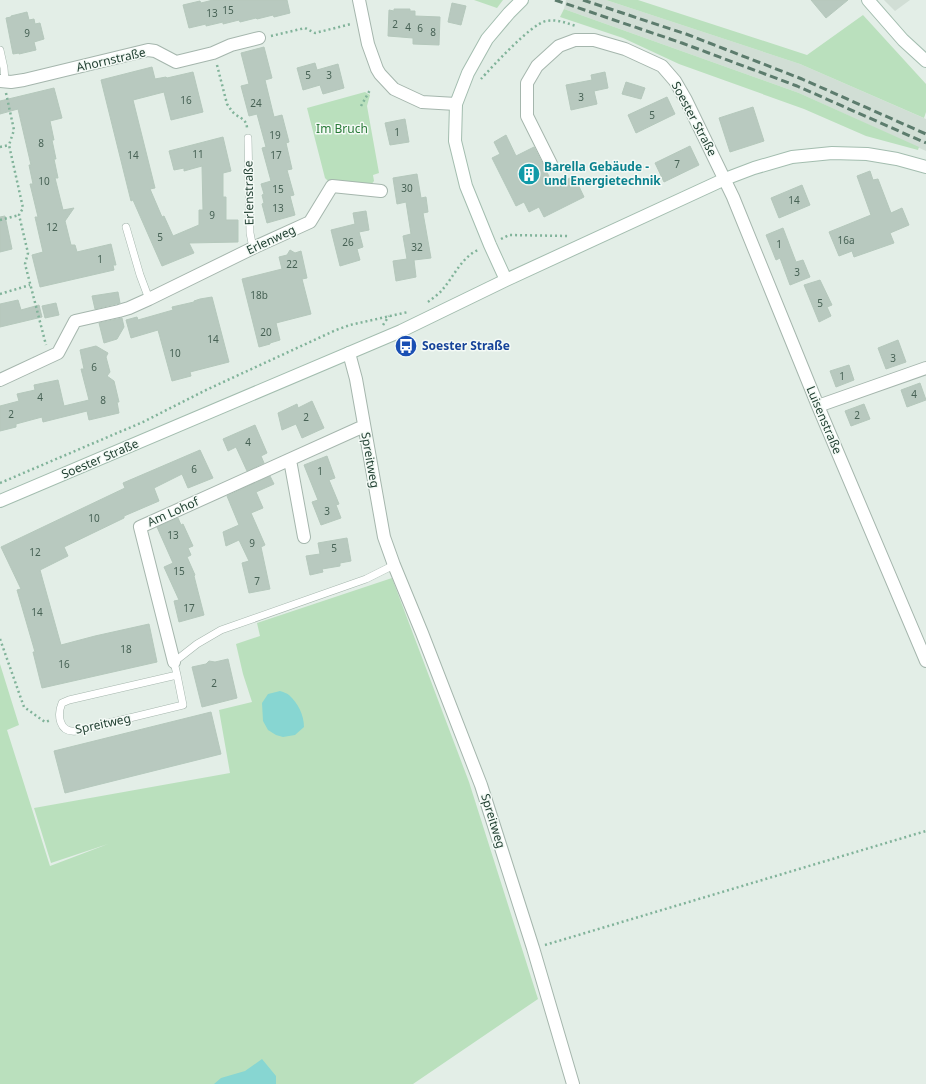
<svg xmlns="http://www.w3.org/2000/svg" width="926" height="1084" font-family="'Noto Sans',sans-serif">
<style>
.built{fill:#d1ded5}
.green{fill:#bae0bd}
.water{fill:#87d6d2}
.building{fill:#b8c9bf;stroke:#b5c8bc}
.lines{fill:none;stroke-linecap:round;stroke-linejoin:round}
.lane-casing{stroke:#a5b6ad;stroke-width:8}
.street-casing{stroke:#a5b6ad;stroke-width:14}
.secondary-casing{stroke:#a3bdaf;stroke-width:14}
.path{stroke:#81b39a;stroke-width:2.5;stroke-dasharray:2 3;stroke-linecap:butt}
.lane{stroke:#fff;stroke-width:7}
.street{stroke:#fff;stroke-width:12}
.secondary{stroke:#fff;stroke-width:12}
.rail{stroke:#5c7c6d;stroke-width:3;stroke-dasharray:8 4;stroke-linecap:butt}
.labels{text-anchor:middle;stroke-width:3;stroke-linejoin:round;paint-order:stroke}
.number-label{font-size:10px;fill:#476255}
.street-label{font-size:12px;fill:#214032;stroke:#f4faf6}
.park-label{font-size:12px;fill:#287a37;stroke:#f4faf6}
.culture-label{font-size:12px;font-weight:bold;fill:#0d838f;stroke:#f4faf6;text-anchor:start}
.transit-label{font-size:12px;font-weight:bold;fill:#164399;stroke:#f4faf6;text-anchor:start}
</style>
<rect width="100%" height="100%" fill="#e3eee7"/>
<path class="built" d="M566,0h40l194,64 126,55v32l-127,-58 -235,-84z
M884,0h26l-15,11z"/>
<path class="green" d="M474,0h29l-6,8z
M606,0h32l169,55 56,-40 63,69v28l-2,6 -124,-54z
M564,9l235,84 120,54 -1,3 -52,-14 -62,-27 -125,-45 -56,-26 -63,-21z
M365,92l5,3 -3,11 12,67 -6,2 1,6 -4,5 -41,-4 -4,-4 -18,-70z
M392,578l77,204 69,217 -125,85h-413v-420l19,61 -12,5 43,136 58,-22 -57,19 -17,-55 196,-35 -11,-63 33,-8 -9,-28 -7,-30 24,-8 -3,-13z"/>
<path class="water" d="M280,691c3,1 7,2 9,4 9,8 15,20 15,32l-9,8 -12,2 -7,-2 -8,-5 -5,-9 -1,-18 6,-9z
M262,1059l14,17v8h-62l7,-6 24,-7z"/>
<path class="building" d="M213,0h74l3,13 -16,4 -1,-2 -16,4 -1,-1 -16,4 -1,-2 -16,4v-2l-17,4v-2l-17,4 -6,-23 17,-4 1,2z
M811,0h37l-22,18z
M452,3l14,3 -5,19 -13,-3z
M394,9h16v2h5v5l25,1 -1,28 -26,-1v-6l-25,-2 1,-26 5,1z
M27,12l2,8 5,-1 1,5 5,-1 4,16 -10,3 2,8 -17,4v-1l-6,1 -7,-36 5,-1v-1z
M264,47l8,31 -7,2 9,37 8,-2 7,27 -3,1 6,26 -5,1 7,25 -4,1 5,19 -28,8 -5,-19 2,-1 -2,-8 2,-1 -3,-10 10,-3 -9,-33 4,-1 -9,-33 -8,2 -8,-30 8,-2 -8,-31z
M315,63l2,7 21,-6 6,24 -21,6 -3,-9 -17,5 -6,-22z
M152,67l3,12 11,-2 1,1 26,-6 10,40 -32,8 -7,-28 -31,8 22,88 -5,1 12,28 2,-1 9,20 26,-11v-15h4l-1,-44 -18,5v-3l-10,2 -5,-19 54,-14 8,34 -8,2v24h3v23h12v22l-49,1 5,10 -32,13 -29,-66 -2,1 -30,-121z
M605,72l3,16 -14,3 3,13 -26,6 -5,-25 26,-5 -1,-5z
M626,82l19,6 -4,11 -19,-5z
M54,88l8,30 -12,3 4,19h-2l4,19h-2l4,19h-3l8,32 11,-2 -9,13 6,24h4l2,7 34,-8 5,21h-3l1,5 -74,17 -8,-32 11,-3 -8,-35h3l-8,-33h3l-4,-19h2l-13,-56 -18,5v-13z
M667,97l8,17 -39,19 -8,-18z
M753,107l11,34 -34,11 -11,-34z
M405,119l4,23 -19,3 -5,-22z
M506,135l10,21 18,-9 20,39 20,-10 10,21 -40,20 -5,-10 -10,5 -5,-10 -8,4 -24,-48 8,-4 -6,-12z
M690,146l9,19 -35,17 -9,-19z
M870,171l3,9 5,-1 13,34 11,-5 7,17 -19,8 4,10 -40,14 -2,-6 -13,5 -10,-24 42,-17 -14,-39z
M417,174l4,24 5,-1 2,15 -5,1 8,45 -17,2 2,17 -20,4 -3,-20 14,-2 -4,-23 8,-2 -5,-32 -9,2 -4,-26z
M802,185l8,20 -31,13 -8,-20z
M366,211l3,19 -10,2 4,15 -6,2 3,11 -20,6 -9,-36 24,-6 -2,-11z
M5,216l7,33 -12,3v-35z
M783,228l13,34 7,-2 7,17 -20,8 -10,-27 -4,2 -10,-25z
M290,250l5,3 6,-2 6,27 -5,1 9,35 -35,9 4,17 -10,3v1l-11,3 -17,-68 40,-10 -3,-12 8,-2z
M820,280l12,25 -5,2 4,9 -12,6 -15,-37z
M118,292l2,11 -25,6 -3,-13z
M212,297l17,65 -39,10 1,4 -19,5 -14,-51 -27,8 -5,-18 11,-3 1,3 35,-10 -1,-3 22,-5v-1l6,-2z
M18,300l3,10 18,-5 3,12 -42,10v-23z
M56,303l3,12 -14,3 -3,-12z
M122,318l2,9 -7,12 -13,4 -5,-20z
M898,340l8,22 -20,7 -8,-21z
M96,346l12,7 -2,4 4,15 -3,4 7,5 5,21h-2l2,11 -30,7 -2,-9 -44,11 -1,-5 -26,7v3l-16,4v-25l19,-5 -2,-7 18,-4 -1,-5 24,-5 6,26 25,-6 -8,-31h3l-4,-19z
M849,365l5,15 -18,7 -6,-16z
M920,383l6,17 -19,7 -6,-17z
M312,401l12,27 -22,10 -6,-14 -14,6 -4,-17 19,-9 1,4z
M864,404l6,15 -19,7 -6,-15z
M255,425l12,28 -6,3 3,7 -17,8 -11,-24 -8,4 -5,-12z
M200,450l13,28 -25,10 -6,-14 -28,14 5,13 -35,15v2l-60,29 4,9 -28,14 21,75 34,-9 54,-12 8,38 -115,26 -9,-36h2l-18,-62 4,-1 -20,-42 124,-59 -2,-5z
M327,456l8,22 -6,2 10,24 -3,1 5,13 -20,7 -9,-23 6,-2 -14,-35z
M270,476l4,8 -18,8 7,16 -12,5 14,32 -4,2 9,42 -21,4 -7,-30 7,-2 -10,-21 -13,6 -3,-14 16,-7 -12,-29z
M178,518l3,7 2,-1 10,22 -5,2 3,7 -4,2 8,18 -1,1 10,39 -25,7 -5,-21 5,-1 -15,-33 9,-4 -16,-36z
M347,538l4,23 -11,2v3l-18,3 1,3 -13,3 -4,-19 14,-2 -2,-11z
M228,659l9,39 -35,9 -10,-40 14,-3 3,-3 6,1z
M211,712l10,42 -156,39 -11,-42z"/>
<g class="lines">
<g class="lane-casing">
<path id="lane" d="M0,50l4,18 1,13
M248,138l2,95 3,15
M126,227l14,48 9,24
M177,675l6,30 -107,26c-17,2 -19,-16 -14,-28l7,-3 108,-25 -3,-13 23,-18 24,-14 145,-51 28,-14"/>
</g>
<g class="street-casing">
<path id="street" d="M359,0l9,44 9,25 3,5 14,15 28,13 34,2
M0,81l11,1 13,-2 124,-30 7,1 21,11 37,-9 18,-8 28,-7
M551,164l-24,-48v-33l10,-17 22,-20 16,-6h19l31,9 37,17 13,15 11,19 47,97 85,209 108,255
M349,353l7,26 28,158 10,28 28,68 59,152 52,163 40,136
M0,380l58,-27 17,-32 44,-10 10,-3 20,-9 104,-51 57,-26 22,-36 49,5
M818,406l108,-38
M290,460l14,77
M174,662l-34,-135 224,-101"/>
</g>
<g class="secondary-casing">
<path id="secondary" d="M868,0l35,40 23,21
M506,280l-16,-35 -24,-59 -11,-45 1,-37 12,-31 19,-34 22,-26 13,-13
M0,501l401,-170 105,-51 219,-101 29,-11 38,-11 40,-4 35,1 30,5 29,8"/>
</g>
<path class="path" d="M271,36l34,-8 10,5 36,-9
M217,65l10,39c3,4 5,8 9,11 7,4 11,6 11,14
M481,79c11,-12 50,-55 65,-58 11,-2 20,2 30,5
M6,93l8,37 -5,15 14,63 -4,7 9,38 -3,11 21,81
M361,106l9,-16
M0,147l9,-2
M0,220l19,-5
M501,239l8,-4 60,1
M0,294l30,-9
M428,302c5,-4 11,-8 15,-13 11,-13 19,-32 35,-39
M383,325l6,-9
M0,483l143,-61 63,-32 130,-60 14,-5 58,-13
M0,639l24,68 21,15 6,-2
M545,945l381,-114"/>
<use href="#lane" class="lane"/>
<use href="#street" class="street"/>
<use href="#secondary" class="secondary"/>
<path class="rail" d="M555,0l127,43 115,43 129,57
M583,0l103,34 116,45 124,55"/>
</g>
<defs>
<g id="building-disc" transform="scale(1.15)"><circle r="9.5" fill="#0f9aa8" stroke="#f4faf6"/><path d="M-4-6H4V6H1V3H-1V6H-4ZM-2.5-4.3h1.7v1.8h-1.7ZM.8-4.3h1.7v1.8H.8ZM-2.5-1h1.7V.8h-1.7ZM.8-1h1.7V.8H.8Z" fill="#fff"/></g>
<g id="bus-disc" transform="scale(1.15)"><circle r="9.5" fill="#1a4fb4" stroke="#f4faf6"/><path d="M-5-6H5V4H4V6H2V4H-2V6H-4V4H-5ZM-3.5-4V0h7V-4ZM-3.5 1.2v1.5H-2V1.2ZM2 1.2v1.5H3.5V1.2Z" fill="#fff"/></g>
</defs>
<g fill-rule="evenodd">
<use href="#building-disc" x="529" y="174"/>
<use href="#bus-disc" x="406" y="346"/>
</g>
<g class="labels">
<g class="number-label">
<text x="228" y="14">15</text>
<text x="212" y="17">13</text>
<text x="395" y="28">2</text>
<text x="408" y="31">4</text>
<text x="420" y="32">6</text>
<text x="433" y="36">8</text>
<text x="27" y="37">9</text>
<text x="308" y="79">5</text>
<text x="329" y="79">3</text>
<text x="581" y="101">3</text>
<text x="186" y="104">16</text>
<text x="256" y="107">24</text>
<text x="652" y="119">5</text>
<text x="397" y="136">1</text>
<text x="275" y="139">19</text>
<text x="41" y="147">8</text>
<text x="198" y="158">11</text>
<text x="133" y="159">14</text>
<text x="276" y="159">17</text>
<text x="677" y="168">7</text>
<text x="44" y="185">10</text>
<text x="407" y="192">30</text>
<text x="278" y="193">15</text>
<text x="794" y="204">14</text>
<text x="278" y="212">13</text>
<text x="212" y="219">9</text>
<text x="52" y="231">12</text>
<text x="160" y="241">5</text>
<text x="846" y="244">16a</text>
<text x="348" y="246">26</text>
<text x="779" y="248">1</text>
<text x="417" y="251">32</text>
<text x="100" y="263">1</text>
<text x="292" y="268">22</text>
<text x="797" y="276">3</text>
<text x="259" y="299">18b</text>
<text x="820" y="307">5</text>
<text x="266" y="336">20</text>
<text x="213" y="343">14</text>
<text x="175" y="357">10</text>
<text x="893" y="362">3</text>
<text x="94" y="371">6</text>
<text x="842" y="380">1</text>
<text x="914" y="398">4</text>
<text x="40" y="401">4</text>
<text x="103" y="404">8</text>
<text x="11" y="418">2</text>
<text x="857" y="419">2</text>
<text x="306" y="421">2</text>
<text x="248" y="446">4</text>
<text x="194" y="473">6</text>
<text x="320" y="475">1</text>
<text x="327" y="515">3</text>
<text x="94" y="522">10</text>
<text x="173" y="539">13</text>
<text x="252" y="547">9</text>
<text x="334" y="552">5</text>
<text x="35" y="556">12</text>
<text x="179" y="575">15</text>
<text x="257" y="585">7</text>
<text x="189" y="612">17</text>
<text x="37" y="616">14</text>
<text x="126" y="653">18</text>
<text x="64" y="668">16</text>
<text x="214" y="687">2</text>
</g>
<g class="street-label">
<text transform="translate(111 60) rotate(-13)" y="4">Ahornstraße</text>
<text transform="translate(694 119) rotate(62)" y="4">Soester Straße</text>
<text transform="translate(249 193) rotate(-91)" y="4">Erlenstraße</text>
<text transform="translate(271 240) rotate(-25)" y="4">Erlenweg</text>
<text transform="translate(824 420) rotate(67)" y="4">Luisenstraße</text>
<text transform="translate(100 459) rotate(-23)" y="4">Soester Straße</text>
<text transform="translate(370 460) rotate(80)" y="4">Spreitweg</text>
<text transform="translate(173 512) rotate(-24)" y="4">Am Lohof</text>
<text transform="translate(103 724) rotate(-12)" y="4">Spreitweg</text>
<text transform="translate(493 821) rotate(73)" y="4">Spreitweg</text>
</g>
<g class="park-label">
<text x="342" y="133">Im Bruch</text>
</g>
<g class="culture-label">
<text x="544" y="171">Barella Gebäude -<tspan x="544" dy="14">und Energietechnik</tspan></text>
</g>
<g class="transit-label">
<text x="422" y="350">Soester Straße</text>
</g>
</g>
</svg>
